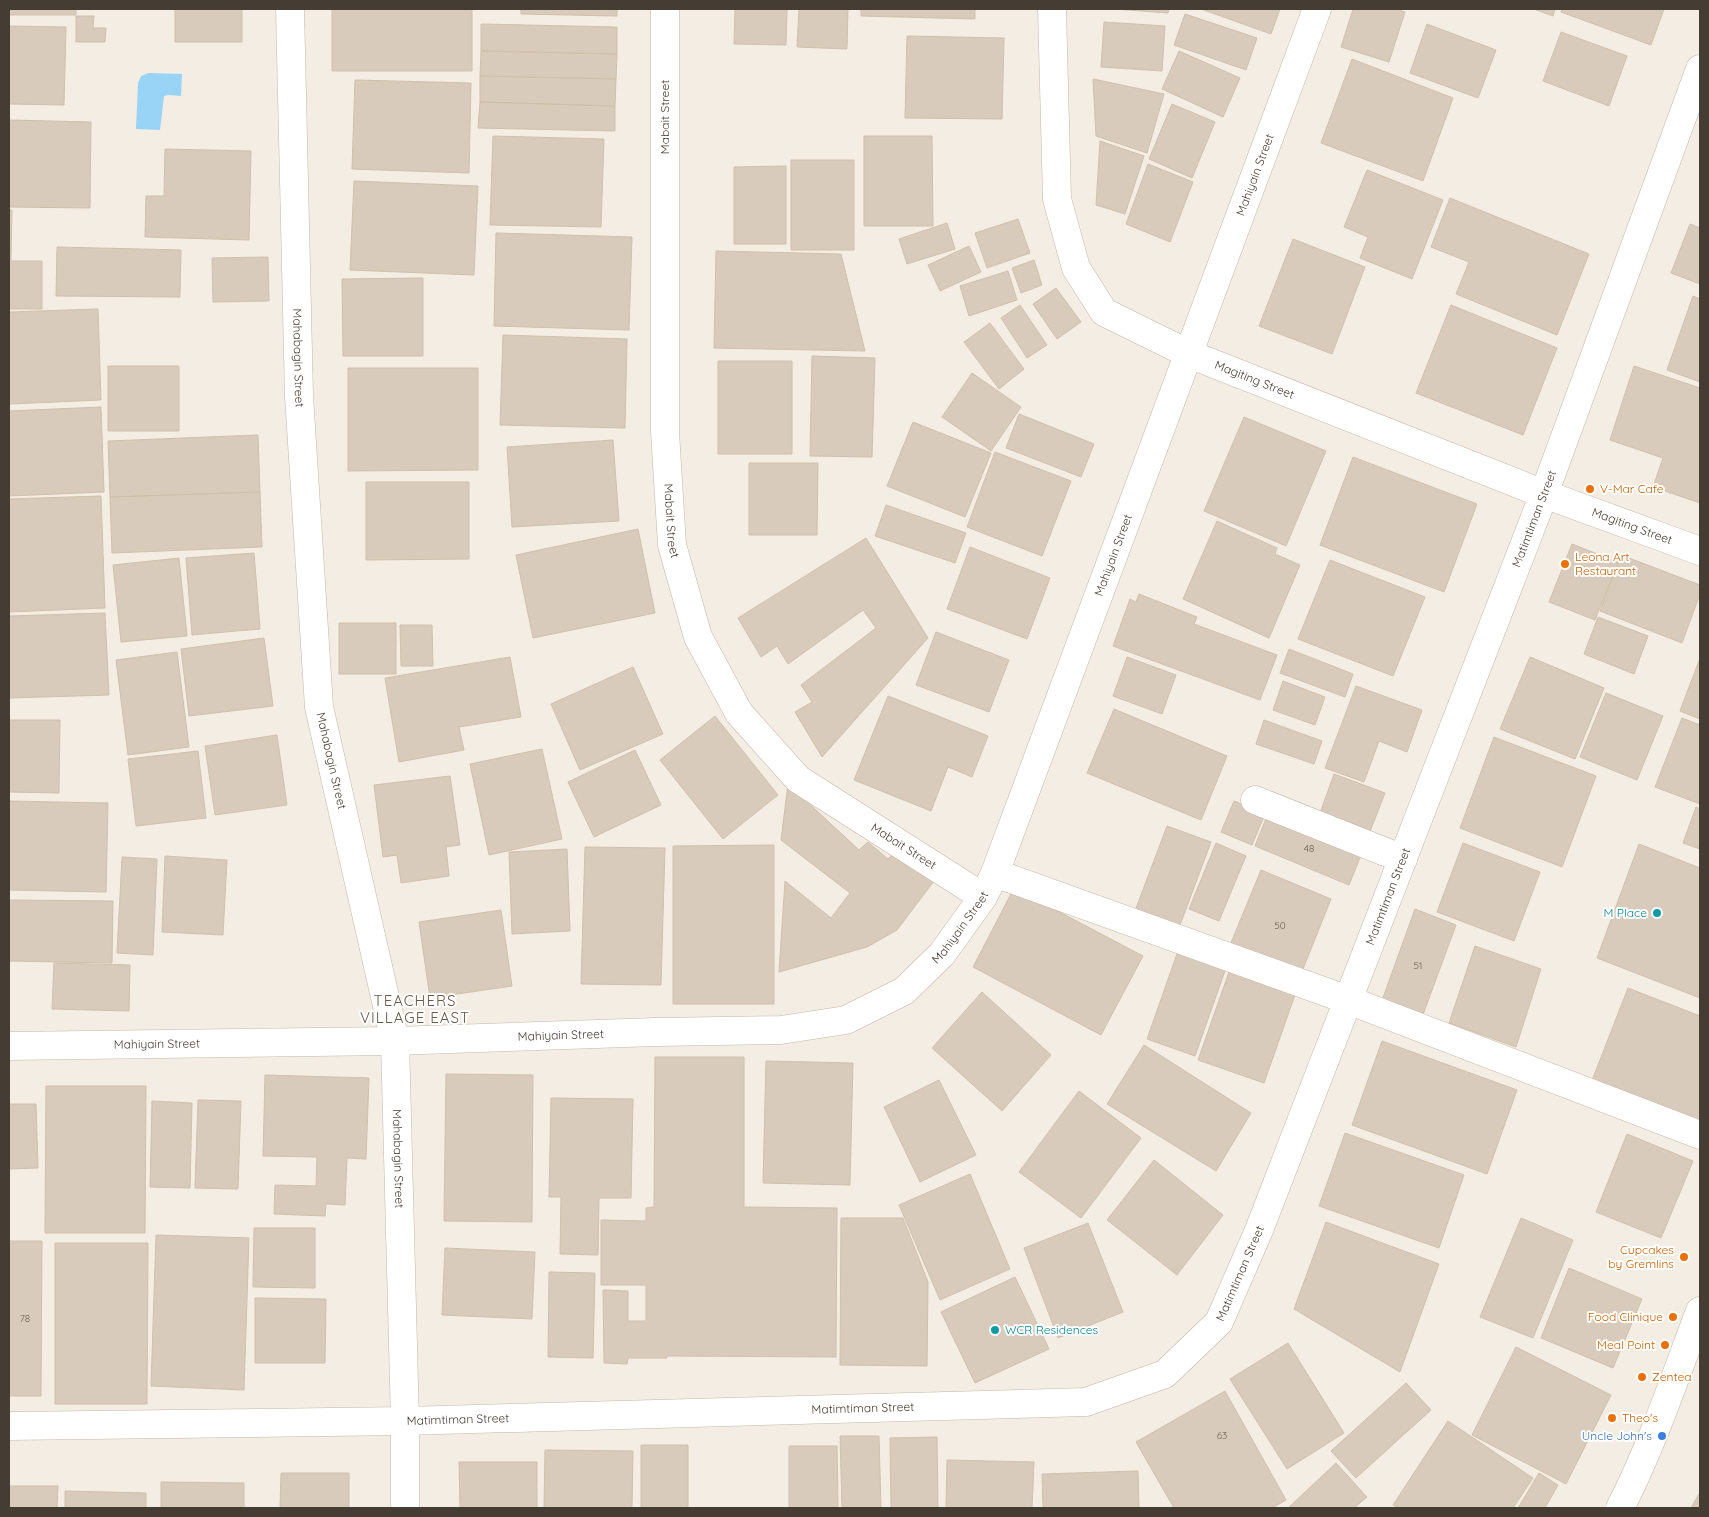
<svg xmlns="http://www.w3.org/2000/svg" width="1709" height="1517" font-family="Quicksand,sans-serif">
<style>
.water{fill:#99d4f6}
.building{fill:#d8cbbb;stroke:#d1c0aa}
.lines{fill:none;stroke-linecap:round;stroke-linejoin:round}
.minor-casing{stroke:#c2b8a8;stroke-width:29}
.minor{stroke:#fff;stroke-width:28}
.food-dot{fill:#e8710a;stroke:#fff;stroke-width:2}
.culture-dot{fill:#0f9aa8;stroke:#fff;stroke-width:2}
.shop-dot{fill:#3f7fe0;stroke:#fff;stroke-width:2}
.labels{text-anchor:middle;stroke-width:4;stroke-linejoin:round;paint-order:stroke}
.number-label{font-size:10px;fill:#6a6055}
.street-label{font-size:12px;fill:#453d33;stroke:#fff}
.food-label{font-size:12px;fill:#c56008;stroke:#fff;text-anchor:start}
.culture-label{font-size:12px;fill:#0d838f;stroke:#fff;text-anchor:end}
.shop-label{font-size:12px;fill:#366cbe;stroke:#fff;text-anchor:end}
.quarter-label{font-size:15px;letter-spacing:1px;fill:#695b49;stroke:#fff}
</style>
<rect width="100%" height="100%" fill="#f3ede3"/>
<path class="water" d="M149,73l33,1 -1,22 -13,-1 -4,1 -4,34 -24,-1 2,-46 3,-7z"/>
<path class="building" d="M9,9h67v6h-67z
M175,9h67v33h-67z
M332,9h140v62h-140z
M521,9h96v7l-96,-2z
M735,9h52l-1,36 -52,-1z
M799,9h49l-1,40 -50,-2z
M861,9h114v10l-114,-3z
M1115,9h54l-1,4z
M1201,9h79l-9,25z
M1353,9h43l9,3 -16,50 -48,-15z
M1534,9h21l-2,7z
M1562,9h102l-13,36 -90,-33z
M1185,14l72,24 -11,32 -72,-25z
M76,16h18l-1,12h13l-1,14h-29z
M1104,22l61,4 -3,45 -61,-4z
M481,24l136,3v27l-136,-3z
M1427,24l69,26 -18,48 -68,-25z
M9,26l57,1 -2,78 -55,-1z
M1561,32l66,24 -18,50 -66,-25z
M907,36l97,2 -2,81 -97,-1z
M481,51l136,3 -1,25 -136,-3z
M1179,51l61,27 -17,39 -61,-28z
M1352,59l101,39 -30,83 -102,-38z
M480,76l136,3 -1,27 -135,-4z
M1093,79l71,15 -17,59 -51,-17z
M355,80l116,3 -2,90 -117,-4z
M480,102l135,4v25l-137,-3z
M1172,104l43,18 -23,56 -43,-19z
M9,120l82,2 -1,86 -81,-1z
M493,136l111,3 -3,88 -111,-2z
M864,136h68l1,90h-69z
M1100,141l44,15 -19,58 -29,-9z
M165,149l86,2 -2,89 -104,-3 1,-41h18z
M791,160h63v90h-63z
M1148,164l45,18 -23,60 -44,-18z
M786,166v78h-52v-77z
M1367,170l76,30 -31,79 -52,-21 8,-21 -24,-10z
M354,181l124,5 -4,89 -124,-5z
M1450,198l139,56 -32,81 -101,-41 13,-32 -38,-15z
M9,210h3l-1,50h-2z
M1018,219l12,34 -43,15 -12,-35z
M947,223l8,26 -48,15 -8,-25z
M1690,224l10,4v56l-29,-11z
M496,233l136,4 -3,93 -135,-4z
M1293,239l72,28 -33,87 -73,-28z
M969,246l12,26 -41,19 -12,-26z
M57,247l124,3 -1,47 -124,-1z
M716,251l125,3 24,97 -151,-3z
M268,257l1,44 -56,1 -1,-44z
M1034,260l8,25 -21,8 -9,-25z
M9,261h33v48h-33z
M1008,271l9,29 -48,16 -9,-30z
M423,278v78h-80l-1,-77z
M1056,288l25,34 -24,17 -24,-35z
M1693,296l7,3v83l-33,-12z
M1020,305l27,40 -20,13 -26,-40z
M1451,305l106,43 -34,87 -107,-42z
M98,309l3,91 -92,4v-92z
M990,323l34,46 -25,20 -35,-47z
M503,335l124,4 -2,89 -125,-3z
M812,356l63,2 -3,99 -62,-1z
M718,361h74v93h-74z
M108,366h71v65h-71z
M1634,366l66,22v115l-47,-16 10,-29 -53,-18z
M348,368h130v102l-130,1z
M972,373l49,34 -30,44 -49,-34z
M101,407l3,85 -95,4v-85z
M1019,414l75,30 -13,33 -75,-29z
M1244,417l82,34 -40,95 -82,-35z
M913,422l78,31 -26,64 -78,-31z
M258,435l2,57 -150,5 -2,-56z
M613,440l6,81 -107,6 -5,-80z
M995,452l76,29 -29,75 -75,-29z
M1353,457l124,47 -33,88 -124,-47z
M749,463h69l-1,72h-68z
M366,482h103v77l-103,1z
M260,492l2,55 -150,6 -2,-56z
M101,496l4,112 -96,4v-113z
M886,505l80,28 -11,30 -80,-27z
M1217,521l60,27 -2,6 25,11 -31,73 -86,-39z
M638,529l17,84 -122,25 -17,-83z
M866,538l62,100 -106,119 -27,-45 17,-10 -11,-17 75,-57 -13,-18 -75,54 -11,-18 -16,11 -23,-39z
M1572,544l46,18 -23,58 -46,-18z
M970,547l80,31 -23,61 -80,-30z
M254,553l6,76 -68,6 -6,-77z
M1621,555l79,30v9l-18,49 -82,-32z
M179,558l8,78 -66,6 -8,-77z
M1330,560l95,37 -32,79 -95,-37z
M1139,594l58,23 -3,7 83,31 -17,45 -147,-54 17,-47 6,3z
M105,613l4,82 -100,3v-82z
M1598,617l50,19 -14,38 -50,-20z
M339,623h57v51h-57z
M400,625h32l1,41h-32z
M936,632l73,28 -20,52 -73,-27z
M264,638l9,68 -84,10 -8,-67z
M1289,649l64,25 -8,23 -65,-24z
M177,652l12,95 -61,8 -12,-95z
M510,657l11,60 -62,10 5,23 -65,12 -14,-84z
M1127,657l49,18 -14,39 -49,-18z
M1530,657l74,31 -29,71 -75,-30z
M1700,658v61l-20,-8z
M633,667l30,67 -83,36 -29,-66z
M1283,681l42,16 -10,28 -42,-15z
M1356,686l66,24 -15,42 -28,-11 -15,41 -39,-14z
M1606,693l57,23 -26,64 -57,-23z
M888,696l100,40 -16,41 -24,-10 -17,44 -77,-31z
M1114,709l113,47 -26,64 -114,-47z
M715,716l63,79 -55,44 -63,-79z
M1682,718l18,7v79l-45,-17z
M9,720h51l-1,73 -50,-1z
M1264,720l58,21 -8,23 -58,-20z
M277,735l10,70 -72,10 -10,-69z
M1494,737l102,39 -34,91 -102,-39z
M542,749l20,90 -73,16 -19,-91z
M635,750l26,55 -67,32 -26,-55z
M198,751l8,67 -70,8 -8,-67z
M1334,774l51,19 -16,41 -50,-18z
M450,776l10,69 -14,2 3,29 -48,7 -4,-28 -14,2 -9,-72z
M788,784l71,66 9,-8 20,17 8,-8 38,30 -37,49 -30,17 -88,25 6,-91 46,37 19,-25 -69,-53z
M9,801l99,2 -2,89 -97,-2z
M1234,801l31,13 -13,31 -31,-13z
M1696,807l4,2v40l-17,-6z
M1269,811l94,39 -14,35 -94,-39z
M1167,826l44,16 -34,91 -44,-17z
M1216,843l30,13 -27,65 -30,-12z
M1463,843l77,29 -26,69 -77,-29z
M1639,844l61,24v130l-103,-40z
M774,845v159h-101v-158z
M585,847l80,1 -4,137 -80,-1z
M567,849l3,82 -58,3 -3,-82z
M165,856l62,4 -4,75 -61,-3z
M122,857l35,2 -4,96 -36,-2z
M1261,870l70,29 -32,80 -71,-29z
M1014,888l129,68 -42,79 -128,-68z
M9,900l104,1 -1,62 -103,-2z
M1415,909l41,16 -35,95 -41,-14z
M501,910l11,76 -82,12 -11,-76z
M1475,946l66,23 -25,78 -67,-24z
M1178,951l48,17 -31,88 -48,-17z
M54,963l76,2 -1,46 -77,-2z
M1229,972l66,23 -31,88 -66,-23z
M1628,988l72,28v109l-109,-42z
M982,992l69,63 -49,56 -70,-63z
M1382,1041l135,49 -30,84 -135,-49z
M1144,1045l107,68 -35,58 -109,-67z
M655,1057h89v150l93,1 -1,149 -169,-1v2h-39l-1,6 -23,-1 -1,-73 25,1v30h18v-36h-45v-65l45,1v-13l8,-1z
M766,1061l87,2 -3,122 -87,-2z
M446,1074l87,1 -1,147 -88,-1z
M265,1075l104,3 -3,81 -19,-1 -2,47 -19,-1 -1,12 -51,-2 1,-29 41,1 1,-29 -54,-1z
M939,1080l37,75 -56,27 -36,-75z
M46,1086h100l-1,147h-100z
M1079,1091l62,47 -60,80 -62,-46z
M551,1098l82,1 -2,99h-32l-1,57 -38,-1 1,-57h-12z
M198,1100l43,1 -3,88 -43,-1z
M152,1101l40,2 -2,85 -40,-1z
M9,1104h27l2,64 -29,1z
M1345,1133l119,42 -25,73 -120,-42z
M1627,1134l66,27 -32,77 -65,-26z
M1154,1160l69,55 -46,60 -70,-55z
M970,1174l40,95 -70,31 -41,-95z
M841,1218h62l25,64 -1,84 -87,-1z
M1521,1218l52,22 -40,98 -53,-21z
M1326,1222l113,42 -39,108 -106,-63z
M1088,1223l35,89 -65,26 -34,-90z
M254,1228h61v60l-62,-1z
M156,1235l93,3 -5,152 -93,-4z
M9,1241h33l-1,155h-32z
M55,1243h93l-1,161h-92z
M445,1248l90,4 -3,67 -90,-4z
M1569,1268l73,31 -29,69 -72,-30z
M549,1272l46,1 -2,85 -45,-1z
M1015,1277l34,72 -74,34 -34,-71z
M255,1298l71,1 -1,64h-70z
M1288,1343l56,90 -57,36 -57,-90z
M1516,1347l95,48 -45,89 -94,-49z
M1406,1383l25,27 -75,68 -25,-27z
M1225,1391l61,109 -14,8h-98l-38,-66z
M1448,1421l85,57 -20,30h-115l-5,-3z
M840,1436h39l2,72h-39z
M937,1437l1,71h-47l-1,-70z
M641,1445h47v63h-47z
M789,1446h48l1,62h-49z
M545,1450l88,1 -1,57h-88z
M947,1460l87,2 -2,46h-86z
M459,1462h78v46h-77z
M1336,1463l31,34 -13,11h-66z
M1138,1471l1,37h-96l-1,-34z
M281,1473h68v35h-69z
M1539,1473l19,12 -13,23h-27z
M161,1482l83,1v25h-83z
M9,1486h49l-1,22h-48z
M65,1491l81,2v15h-81z
M1700,1492v16h-9z"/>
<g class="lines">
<g class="minor-casing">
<g id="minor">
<path id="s1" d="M290,9l9,387 20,311 76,334 10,380v87"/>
<path id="s2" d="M665,9v423l7,113 26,92 41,76 59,66 185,118"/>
<path id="s3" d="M1052,9l5,190 19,69 28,44 85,42 355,140 156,57"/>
<path d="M1255,800l148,59"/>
<path d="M995,873l353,127 352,135"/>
<path id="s4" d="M9,1046l386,-5 261,-9 125,-2 65,-10 58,-29 38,-37 41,-57 12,-24 322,-864"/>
<path id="s5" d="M9,1426l396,-5 681,-19 79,-28 54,-52 40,-92 285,-736 156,-425"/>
<path d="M1620,1508c32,-62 55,-131 80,-197"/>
</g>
</g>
<use href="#minor" class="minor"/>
</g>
<g class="food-dot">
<circle cx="1590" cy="489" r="5"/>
<circle cx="1565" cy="564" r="5"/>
<circle cx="1684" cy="1257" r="5"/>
<circle cx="1673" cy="1317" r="5"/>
<circle cx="1665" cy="1345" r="5"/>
<circle cx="1642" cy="1377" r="5"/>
<circle cx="1612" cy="1418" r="5"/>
</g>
<g class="culture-dot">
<circle cx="1657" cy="913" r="5"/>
<circle cx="995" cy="1330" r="5"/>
</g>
<circle class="shop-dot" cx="1662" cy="1436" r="5"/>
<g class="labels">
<g class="number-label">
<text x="1309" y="852">48</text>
<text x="1280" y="929">50</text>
<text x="1418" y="969">51</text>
<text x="25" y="1322">78</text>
<text x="1222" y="1439">63</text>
</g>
<g class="street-label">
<text transform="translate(665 117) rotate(-90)" y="4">Mabait Street</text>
<text dy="4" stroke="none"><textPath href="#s4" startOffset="1798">Mahiyain Street</textPath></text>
<text dy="4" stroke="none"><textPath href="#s1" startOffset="349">Mahabagin Street</textPath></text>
<text dy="4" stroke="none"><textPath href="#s3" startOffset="479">Magiting Street</textPath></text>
<text dy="4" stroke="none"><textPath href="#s5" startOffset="2099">Matimtiman Street</textPath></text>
<text dy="4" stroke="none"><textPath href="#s2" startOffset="512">Mabait Street</textPath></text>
<text dy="4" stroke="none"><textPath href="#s3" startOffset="884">Magiting Street</textPath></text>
<text dy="4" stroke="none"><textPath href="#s4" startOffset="1392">Mahiyain Street</textPath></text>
<text dy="4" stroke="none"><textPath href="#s1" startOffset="754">Mahabagin Street</textPath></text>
<text dy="4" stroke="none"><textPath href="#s2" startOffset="932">Mabait Street</textPath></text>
<text dy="4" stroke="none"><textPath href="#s5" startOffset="1694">Matimtiman Street</textPath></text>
<text dy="4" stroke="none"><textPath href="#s4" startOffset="988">Mahiyain Street</textPath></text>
<text dy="4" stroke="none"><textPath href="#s4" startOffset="552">Mahiyain Street</textPath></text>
<text dy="4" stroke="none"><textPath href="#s4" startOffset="148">Mahiyain Street</textPath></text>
<text dy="4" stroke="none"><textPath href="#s1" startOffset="1159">Mahabagin Street</textPath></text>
<text dy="4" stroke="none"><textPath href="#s5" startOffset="1289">Matimtiman Street</textPath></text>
<text dy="4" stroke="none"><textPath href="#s5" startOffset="854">Matimtiman Street</textPath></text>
<text dy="4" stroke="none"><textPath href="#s5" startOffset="449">Matimtiman Street</textPath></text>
</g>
<g class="food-label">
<text x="1600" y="493">V-Mar Cafe</text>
<text x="1575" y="561">Leona Art<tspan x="1575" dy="14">Restaurant</tspan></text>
<text x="1674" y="1254" text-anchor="end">Cupcakes<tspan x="1674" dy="14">by Gremlins</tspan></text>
<text x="1663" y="1321" text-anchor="end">Food Clinique</text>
<text x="1655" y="1349" text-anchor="end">Meal Point</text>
<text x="1652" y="1381">Zentea</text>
<text x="1622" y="1422">Theo's</text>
</g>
<g class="culture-label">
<text x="1647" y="917">M Place</text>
<text x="1005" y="1334" text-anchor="start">WCR Residences</text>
</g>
<g class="shop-label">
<text x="1652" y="1440">Uncle John's</text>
</g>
<g class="quarter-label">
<text x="415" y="1006">TEACHERS<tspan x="415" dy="17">VILLAGE EAST</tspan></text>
</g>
</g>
<rect width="1709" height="1517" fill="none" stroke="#453d33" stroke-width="20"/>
</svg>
